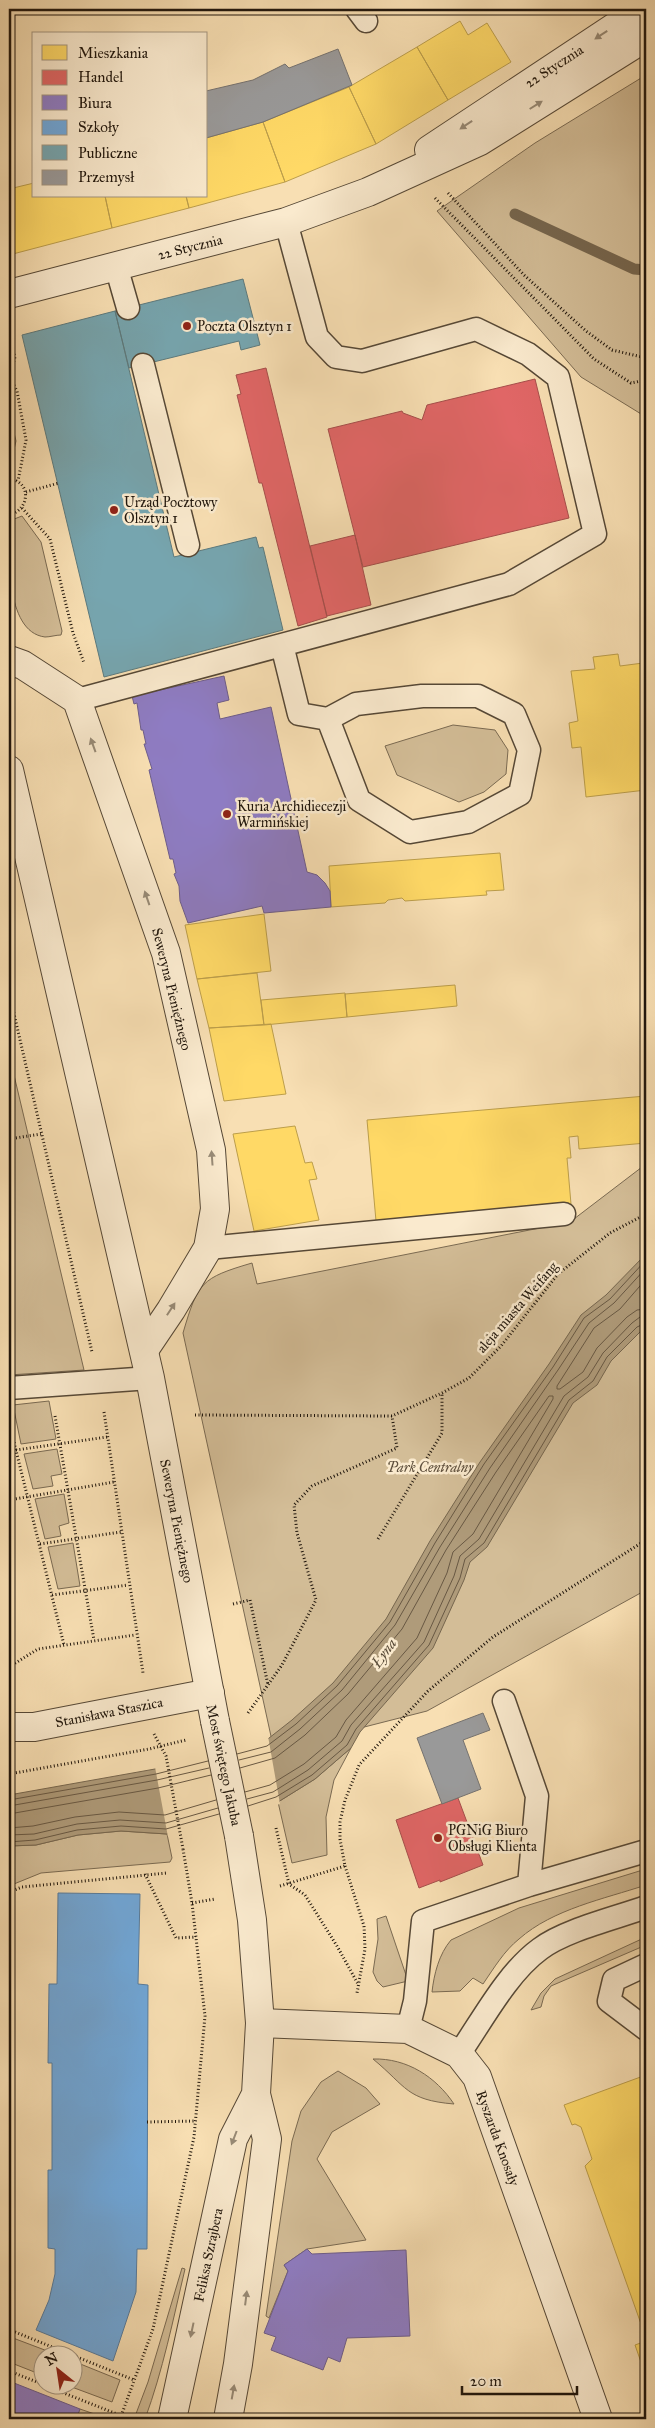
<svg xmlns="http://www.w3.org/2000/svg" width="655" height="2428" font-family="'IM FELL Great Primer',serif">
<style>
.green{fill:#d3bd97;stroke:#7a6a52}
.water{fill:#af9b7a;stroke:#76664e}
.pier{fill:#f8dfb3}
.homes{fill:#ffd966;stroke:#bc9e4b}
.shops{fill:#e06666;stroke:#a64e4b}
.offices{fill:#8e7cc3;stroke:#6d5d8c}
.schools{fill:#6fa8dc;stroke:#577c9e}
.public{fill:#76a5af;stroke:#5c7a7e}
.industry{fill:#999;stroke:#75726f}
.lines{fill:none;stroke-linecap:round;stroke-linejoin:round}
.shore{stroke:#685843;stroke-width:1}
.stream{stroke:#76664e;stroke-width:11}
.service-casing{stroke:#564836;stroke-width:25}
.minor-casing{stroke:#564836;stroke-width:30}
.tertiary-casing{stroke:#564836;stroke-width:30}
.path{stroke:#20160c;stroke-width:3;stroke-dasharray:1 2.5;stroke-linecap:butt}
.service{stroke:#faeace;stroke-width:22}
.minor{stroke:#faeace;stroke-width:28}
.tertiary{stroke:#faeace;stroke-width:28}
.tertiary-bridge-casing{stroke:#564836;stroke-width:30;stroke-linecap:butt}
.path-bridge{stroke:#20160c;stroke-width:3;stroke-dasharray:1 2.5;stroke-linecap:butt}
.tertiary-bridge{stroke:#faeace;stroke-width:28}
.oneway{fill:#988b77}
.poi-dot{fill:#8f2418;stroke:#faeace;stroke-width:2}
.labels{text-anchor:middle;stroke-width:5;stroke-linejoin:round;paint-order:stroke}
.street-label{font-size:14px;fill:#20160c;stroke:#faeace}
.poi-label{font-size:14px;fill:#20160c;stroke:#faeace;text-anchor:start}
.park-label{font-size:14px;font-style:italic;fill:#5f503d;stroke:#faeace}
.water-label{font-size:15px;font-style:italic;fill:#594b38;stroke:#faeace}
</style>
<rect width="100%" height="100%" fill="#f8dfb3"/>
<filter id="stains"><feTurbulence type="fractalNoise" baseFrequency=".004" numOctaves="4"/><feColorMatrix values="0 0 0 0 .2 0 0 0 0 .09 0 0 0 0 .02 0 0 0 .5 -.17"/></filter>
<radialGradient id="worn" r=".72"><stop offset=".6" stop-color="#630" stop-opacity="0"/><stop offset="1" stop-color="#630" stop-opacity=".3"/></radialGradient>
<path class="green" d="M646,75v342l-65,-40 -144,-166 98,-68z
M9,412l7,29 -7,30z
M22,516l19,26 21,89 -1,4c-5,0 -11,2 -16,2 -41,-5 -36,-87 -36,-116z
M453,725l42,5 13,20 -2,24 -22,18 -25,10 -62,-27 -12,-29z
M9,1054l75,316 -75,5z
M646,1164v426l-219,121 -153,39 -91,-417c15,-51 18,-55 69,-70l5,21 313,-62z
M49,1401l7,38 -35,5 -8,-39z
M57,1449l5,25 -11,2 2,10 -20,3 -9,-35z
M64,1494l5,29 -10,3 2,10 -16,3 -10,-40z
M73,1543l7,43 -22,3 -10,-42z
M351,1748l-17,32 -8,37 1,38 -35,8 -14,-61 37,-23z
M121,1831l46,3 5,24 -2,4 -129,11 -32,13v-40l27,-1 42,-10z
M646,1869v16c-42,14 -93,24 -127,54 -15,12 -25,29 -36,45l-10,-6 -13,13 -28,1c2,-18 7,-38 19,-52l68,-32z
M386,1916l22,65 -25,6 -6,-6 -4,-9 5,-33 -1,-20z
M646,1937v8l-95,41 -7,10 -3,11 -10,3 10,-17 14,-14z
M373,2059c34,-1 63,18 81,45 -48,-4 -47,-17 -81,-45z
M338,2071l28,17 14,16 -48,28 -15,27 49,81 -59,9 -23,16 4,6 -19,47 -3,-2 26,-175 9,-30 20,-29z
M182,2268l3,1c-12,51 -22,101 -40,150h-11l14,-37z
M9,2336l4,2 45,17 -16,1v19l-33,-13z
M73,2361l47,19 -8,22 -43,-16h3z
M80,2409l26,9v1h-30z"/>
<path class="water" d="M646,1254v72l-35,35 -14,24 -24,18 -86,144 -17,15 -6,18 -31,68 -73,84 -9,16 -36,31 -37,23 -111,32 -46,-3 -43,4 -42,10 -27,1v-51l146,-26 109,-27 28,-22 41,-37 53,-64 44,-78 50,-79 69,-98 32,-49 25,-20z"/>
<path class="pier" d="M268,1736l12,68 -112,33 -13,-70 108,-27z"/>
<path class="homes" d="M460,21l8,14 19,-12 24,39 -63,38 -31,-53z
M417,47l31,53 -72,44 -27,-57z
M349,87l27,57 -91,38 -22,-60z
M263,122l22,60 -96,26 -3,-12h20v-58z
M34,183v13h71l7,32 -103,27v-66z
M105,196h81l3,12 -77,20z
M618,654l2,12 23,-3 3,33v94l-60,7 -5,-50 -9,1 -3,-25 9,-2 -7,-50 24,-2 -2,-12z
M500,853l4,37 -18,1 1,4 -82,6 -3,-3 -14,2 -3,3 -54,4 -2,-41z
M264,914l7,57 -74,8 -12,-54z
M257,973l7,52 -55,3 -12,-49z
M455,985l2,21 -110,11 -2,-23z
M345,993l2,24 -83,8 -3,-25z
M271,1024l15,70 -62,7 -15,-73z
M646,1096v47l-67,6 -1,-13 -9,1 2,21h-4l4,46 -195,17 -9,-101z
M295,1126l10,37 7,-1 5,17 -8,1 10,40 -65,11 -21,-97z
M646,2075v263l-61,-172 7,-7 -11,-32 -6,-3 -3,1 -8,-20z
M646,2341v23l-4,1 -7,-20z"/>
<path class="shops" d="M266,368l61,249 -29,9 -36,-143h-3l-22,-88 4,-1 -5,-19z
M535,379l34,139 -206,49 -35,-138 74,-18 1,2 19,7 5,-15z
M355,535l16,70 -44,11 -17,-70z
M458,1798l25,67 -43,17v-2l-21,8 -23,-68z"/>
<path class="offices" d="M224,676l5,24 -12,3 3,16 51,-12 36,165 10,3 8,8 5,8 1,16 -67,6 -2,-7 -74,17 -8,-22 -1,-15 -5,-12 2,-1 -3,-14h-3l-21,-89 3,-1 -8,-25h2l-3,-14h-2l-4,-27 -3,1 -2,-8z
M307,2249l5,5 94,-4 4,86 -63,2 -7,24 -12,-5 -5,13 -52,-20 5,-13 -12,-4 24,-62 -4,-6z
M9,2381l71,28 -4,10h-67z"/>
<path class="schools" d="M58,1893l82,1 -2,90 10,1 -1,264h-10l-1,43 -23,69 -77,-31 13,-30 6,-26v-25l-7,-1v-78h4v-107h-4l1,-79h8z"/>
<path class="public" d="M243,279l17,66 -19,5 -2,-9 -110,27 -14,-57z
M115,311l59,246 82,-20 3,11 4,-1 20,83 -179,47 -82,-342z"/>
<path class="industry" d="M338,49l14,36 -89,37 -57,16v-47l47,-11 32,-16 4,4z
M483,1713l7,17 -27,10 18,49 -39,15 -25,-66z"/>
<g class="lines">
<path class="shore" d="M646,1279l-26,30 -26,19 -37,58v3h3l23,-17 14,-24 30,-31 10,-7 9,-1
M237,1754l30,-8 29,-22 41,-38 53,-64 45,-79 49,-79 69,-97 31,-49 26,-19 36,-39
M239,1760l32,-8 29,-23 42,-39 53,-65 45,-78 50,-79 68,-98 31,-47 25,-20 32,-35
M240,1768l35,-10 30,-23 43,-41 54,-65 44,-79 50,-78 53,-76h4v3l-80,135 -20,18 -6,21 -30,65 -71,82 -10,17 -32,27 -34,21 -25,7
M247,1799l26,-7 35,-22 34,-29 9,-16 73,-83 30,-66 6,-20 19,-17 85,-143 24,-19 15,-24 29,-30 8,-6 6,-1
M9,1800l147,-26 52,-13
M9,1806l148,-26 52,-12
M248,1806l28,-9 36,-22 35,-30 9,-16 73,-84 31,-67 5,-19 19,-16 85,-143 24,-19 14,-24 30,-30 9,-4
M9,1814l149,-26 53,-13
M9,1828l24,-2 42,-9 44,-5 46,3 51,-15
M9,1835l25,-1 43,-10 43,-4 46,3 52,-15
M9,1842l26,-2 42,-10 44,-4 45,3 53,-15"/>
<path class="stream" d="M515,214l119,55 12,1"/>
<g class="service-casing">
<path id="service" d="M357,9l9,12
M116,266l12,42
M143,365l45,180
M282,645l17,69 29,5 31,81 51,32 58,-10 52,-28 9,-44 -15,-36 -36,-18h-56l-66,8 -28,15
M77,700l432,-116 86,-50 -37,-157 -30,-23 -52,-25 -114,32 -26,-4 -19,-20 -31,-115
M208,1248l356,-34
M9,1388l141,-10
M504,1701l33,95 -8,89
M646,1965l-32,15 -5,21 37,28
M408,2029l7,-28 8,-80 106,-36 117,-34
M459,2054c23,-33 48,-81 81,-105 25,-19 76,-31 106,-42"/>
</g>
<g class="minor-casing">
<path id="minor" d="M429,150l213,-141
M9,294l277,-72 82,-30 112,-51 166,-104
M9,660l14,5 54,35 89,253 45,197 4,59 -7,39 -37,62 -27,40
M9,1727h25l176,-34
M260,2023l148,6 51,25 18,23 121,342"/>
</g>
<g class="tertiary-casing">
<path id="tertiary" d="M9,770l141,608 65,343
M172,2419l61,-280 23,-45
M228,2419l10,-55 29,-225 -11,-45 4,-71 -8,-103 -13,-84"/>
</g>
<path class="path" d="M448,193l76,82 62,56 26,19 30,7 4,-1
M435,198l159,161 37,24 15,-3
M9,371l6,-12 -6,-33
M9,376l8,15 9,49 -8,41
M9,479c23,2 21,31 0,36
M26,492l33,-9
M22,508l28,31 23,94 11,30
M9,992l83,360
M9,1139l32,-5
M104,1412l39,261
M195,1415l197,1 50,-23 27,-15 32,-32 57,-72 52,-41 36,-19
M55,1416l39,224
M9,1422l55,223
M9,1451l98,-14
M9,1500l105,-18
M378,1539l64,-106v-40
M40,1544l81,-12
M52,1595l76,-10
M233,1604l17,-4 18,85
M9,1667l29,-18 97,-14
M248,1713l34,-48 34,-65 -19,-67 -3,-28 18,-19 85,-38 -5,-32
M9,1774l140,-25 37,-9
M276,1828l13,56 16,11 32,51 21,38
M345,1866l19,60 1,23 -8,44
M145,1874l31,64 20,-1
M280,1886l65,-20 -5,-27v-17l5,-22 14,-35 69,-74 65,-54 153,-97
M9,1892l13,-5 145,-14
M192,1903l23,-4
M147,2122l49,-1
M15,2332l119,48
M9,2371l33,13
M46,2386l76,30
M120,2419l33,-90 41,-192 11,-121 -13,-113 -9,-54"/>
<use href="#service" class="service"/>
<use href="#minor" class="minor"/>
<use href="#tertiary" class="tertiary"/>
<g class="tertiary-bridge-casing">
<path id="tertiary-bridge" d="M215,1721l24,115"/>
</g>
<path class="path-bridge" d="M154,1734l12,22 17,93"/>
<use href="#tertiary-bridge" class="tertiary-bridge"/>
</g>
<defs><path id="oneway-solid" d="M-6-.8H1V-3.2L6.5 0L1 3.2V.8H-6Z" transform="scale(1.25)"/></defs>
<g class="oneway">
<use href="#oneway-solid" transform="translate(601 35) rotate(147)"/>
<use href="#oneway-solid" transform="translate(536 105) rotate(-32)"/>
<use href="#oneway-solid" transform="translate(466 125) rotate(146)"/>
<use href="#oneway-solid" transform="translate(93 745) rotate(-110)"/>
<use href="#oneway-solid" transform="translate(147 898) rotate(-109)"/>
<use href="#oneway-solid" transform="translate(212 1158) rotate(-94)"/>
<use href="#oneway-solid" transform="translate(171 1309) rotate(-57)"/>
<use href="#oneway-solid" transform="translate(234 2138) rotate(111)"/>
<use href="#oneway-solid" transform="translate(246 2298) rotate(-83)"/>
<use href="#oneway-solid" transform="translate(192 2330) rotate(102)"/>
<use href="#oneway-solid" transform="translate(233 2392) rotate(-80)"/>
</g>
<g class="poi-dot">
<circle cx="187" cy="326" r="5"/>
<circle cx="114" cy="510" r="5"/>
<circle cx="227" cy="814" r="5"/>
<circle cx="438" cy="1838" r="5"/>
</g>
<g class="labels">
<g class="street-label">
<text transform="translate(554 66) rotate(-33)" y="5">22 Stycznia</text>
<text transform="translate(190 247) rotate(-14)" y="5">22 Stycznia</text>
<text transform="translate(172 989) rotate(76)" y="5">Seweryna Pieniężnego</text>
<text transform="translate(517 1307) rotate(-49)" y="5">aleja miasta Weifang</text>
<text transform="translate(177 1521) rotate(79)" y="5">Seweryna Pieniężnego</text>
<text transform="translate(109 1712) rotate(-11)" y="5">Stanisława Staszica</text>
<text transform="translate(224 1765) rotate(78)" y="5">Most świętego Jakuba</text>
<text transform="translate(498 2138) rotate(70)" y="5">Ryszarda Knosały</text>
<text transform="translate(208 2255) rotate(-78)" y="5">Feliksa Szrajbera</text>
</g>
<g class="poi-label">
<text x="197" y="331">Poczta Olsztyn 1</text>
<text x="124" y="507">Urząd Pocztowy<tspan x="124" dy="16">Olsztyn 1</tspan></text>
<text x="237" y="811">Kuria Archidiecezji<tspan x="237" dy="16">Warmińskiej</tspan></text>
<text x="448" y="1835">PGNiG Biuro<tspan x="448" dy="16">Obsługi Klienta</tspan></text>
</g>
<g class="park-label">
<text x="430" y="1472">Park Centralny</text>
</g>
<g class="water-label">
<text transform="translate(384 1653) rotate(-55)" y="5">Łyna</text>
</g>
</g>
<rect width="655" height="2428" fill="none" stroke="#f8dfb3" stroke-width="30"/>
<rect x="10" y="10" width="635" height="2408" fill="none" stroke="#20160c" stroke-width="2.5"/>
<rect x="15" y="15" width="625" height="2398" fill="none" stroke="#20160c"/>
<rect x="32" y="32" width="175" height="165" fill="#faeace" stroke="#a39580"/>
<rect x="42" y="45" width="25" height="15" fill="#ffd966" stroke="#a39580"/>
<text x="78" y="58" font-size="15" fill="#20160c">Mieszkania</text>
<rect x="42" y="70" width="25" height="15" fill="#e06666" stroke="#a39580"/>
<text x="78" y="82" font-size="15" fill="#20160c">Handel</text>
<rect x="42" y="95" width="25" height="15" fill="#8e7cc3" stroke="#a39580"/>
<text x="78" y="108" font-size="15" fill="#20160c">Biura</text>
<rect x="42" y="120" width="25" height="15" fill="#6fa8dc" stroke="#a39580"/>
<text x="78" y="132" font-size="15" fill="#20160c">Szkoły</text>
<rect x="42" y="145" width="25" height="15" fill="#76a5af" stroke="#a39580"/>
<text x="78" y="158" font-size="15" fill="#20160c">Publiczne</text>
<rect x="42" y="170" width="25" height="15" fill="#999999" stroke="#a39580"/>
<text x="78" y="182" font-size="15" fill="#20160c">Przemysł</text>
<g transform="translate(58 2370) rotate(330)"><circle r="24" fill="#faeace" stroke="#a39580"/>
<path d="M0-4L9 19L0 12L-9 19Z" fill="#8f2418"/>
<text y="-8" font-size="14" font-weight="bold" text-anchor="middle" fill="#20160c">N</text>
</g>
<path d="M462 2386v8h115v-8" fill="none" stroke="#20160c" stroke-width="2.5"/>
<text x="470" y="2386" font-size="15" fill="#20160c" stroke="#faeace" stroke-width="4" paint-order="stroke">20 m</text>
<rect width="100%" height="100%" filter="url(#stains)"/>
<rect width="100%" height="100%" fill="url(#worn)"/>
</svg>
